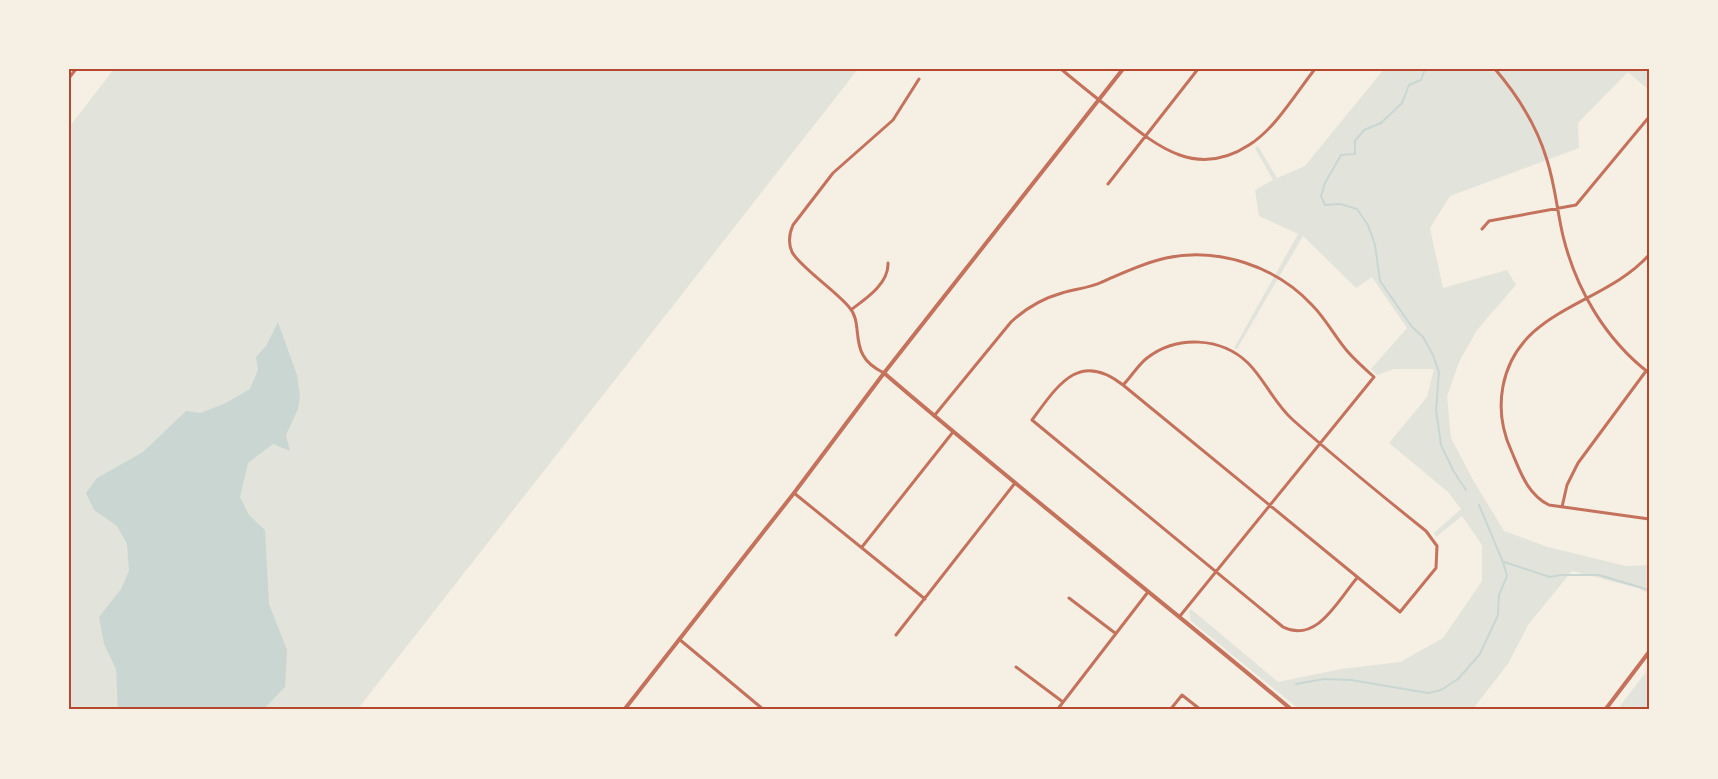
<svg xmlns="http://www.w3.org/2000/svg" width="1718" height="779" font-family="'Fira Sans',sans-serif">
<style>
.green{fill:#e2e4dc}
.water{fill:#c9d6d2}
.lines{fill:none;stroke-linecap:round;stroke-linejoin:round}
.stream{stroke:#c9d6d2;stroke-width:2}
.minor{stroke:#c5725c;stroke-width:3}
.tertiary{stroke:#c5725c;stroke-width:4}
.neatline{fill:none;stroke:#b5482f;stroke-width:2}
</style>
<rect width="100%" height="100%" fill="#f6efe4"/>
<path class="green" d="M114,69h744l-501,641h-288v-583z
M1384,69h265v21l-21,-18 -50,51 1,25 -129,48 -20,32 13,60 64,-18 9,15 -39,45 -18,32 -12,34 4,42 21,40 32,53 44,16 78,19 23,-1v29l-11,-6 -66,-17 -44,54 -20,39 -36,46h-172l-109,-89 -2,-9 2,-3 87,73 63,-13 59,-7 43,-24 39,-57v-36l-20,-29 -26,21 -2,-4 27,-24 -13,-17 -59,-49 38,-46 7,-28h-40l-17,6 -6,-6 36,-41 -35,-51 -16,11 -53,-52 -66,113 -3,-1 64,-114 -39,-18 -4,-26 18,-10 -18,-32 3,-2 19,32 28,-12z
M1649,668v42h-32z"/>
<path class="water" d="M278,322l19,53 3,22 -2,12 -12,26 4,16 -17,-7 -25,19 -8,34 9,18 16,15 4,74 18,46 -2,37 -22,23h-145l-2,-41 -12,-25 -5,-27 22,-28 8,-18 -2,-27 -10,-18 -23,-16 -8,-17 11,-15 46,-26 43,-41 14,2 24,-9 26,-15 8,-19 -2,-13 10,-11z"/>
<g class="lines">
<path class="stream" d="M1425,69l-4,11 -12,5 -7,18 -21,20 -17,7 -9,11v13l-14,1 -16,28 -4,13 4,9 15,-1 17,5 11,16 7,20 5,36 32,46 11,10 10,18 6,17 -3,38 5,35 13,27 12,18
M1504,562l46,15 11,-2h38l50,15
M1296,684l28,-5 27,1 77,13 13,-3 17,-11 22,-25 18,-39 1,-20 8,-19 -4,-14 -24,-57"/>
<path class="minor" d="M1061,69c19,16 38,31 57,46 40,32 79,64 131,30 26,-16 47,-52 66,-76
M1495,69c23,27 42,57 52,91 8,25 10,50 16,76 13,53 42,103 86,137
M69,78l7,-9
M1108,184l90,-115
M1482,229l7,-8 87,-16 73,-88
M1649,255c-46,51 -131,53 -146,131 -4,21 -1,44 8,64 9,21 16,44 38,55l100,14
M852,309c15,-11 37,-26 36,-46
M884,373c-8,-4 -17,-10 -21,-18 -9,-15 -2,-35 -14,-48 -13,-16 -50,-41 -57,-55 -4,-9 -3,-18 1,-27l40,-52 60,-53 26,-41
M1123,385c8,-8 15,-20 24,-27 30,-23 74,-21 101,5 17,17 26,40 45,57 43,38 88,75 133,111l11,15 -1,22 -36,44 -277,-227c-44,-35 -65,0 -91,35l251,207c34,17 55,-27 74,-49
M934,416l77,-94c14,-13 33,-24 51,-29 13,-4 28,-5 40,-11 21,-9 41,-19 64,-24 52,-11 110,8 146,47 14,14 23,32 36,47 8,9 17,17 26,25l-194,239
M794,493l131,106
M1562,507l5,-22 11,-22 68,-92
M862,547l91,-115
M1069,598l46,35
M896,635l119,-152
M679,639l85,71
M1016,667l47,35
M1057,710l91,-118
M1170,710l12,-15 19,15"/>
<path class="tertiary" d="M884,373c134,115 273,224 408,337
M624,710l170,-217 90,-120 239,-304
M1605,710l44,-58"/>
</g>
<rect width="1718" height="779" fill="none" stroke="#f6efe4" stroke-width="141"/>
<rect x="70" y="70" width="1578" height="638" class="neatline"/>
</svg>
